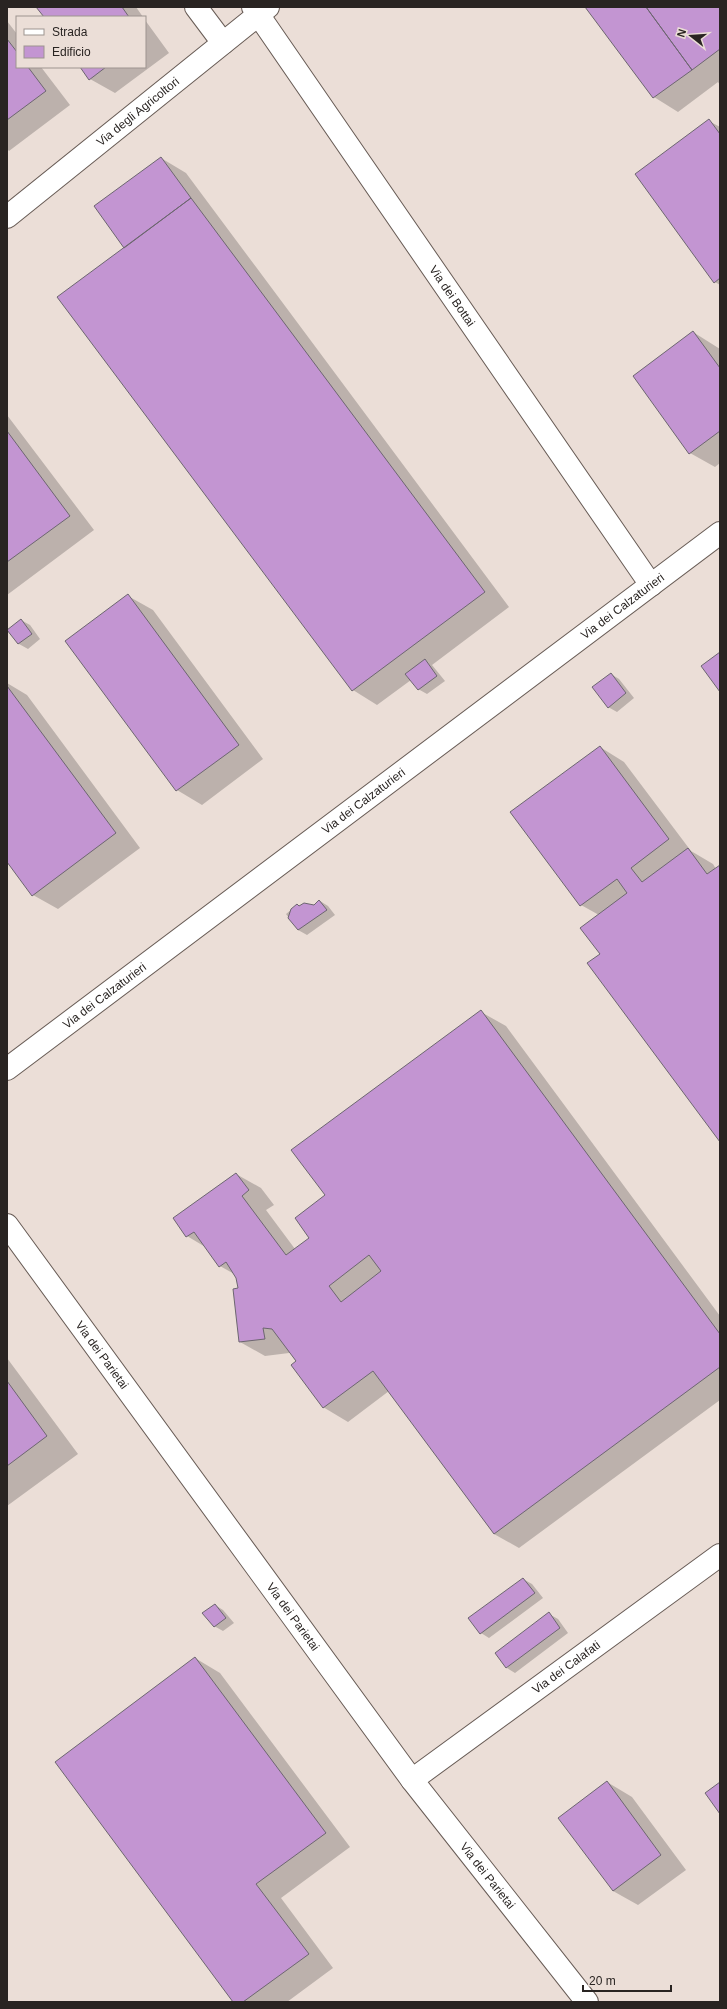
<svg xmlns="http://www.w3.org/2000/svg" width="727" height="2009" font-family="Helvetica,sans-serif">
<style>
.shadow{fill:#0003}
.building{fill:#c395d2;stroke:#6d6670;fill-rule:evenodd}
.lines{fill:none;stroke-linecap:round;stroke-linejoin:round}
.minor-casing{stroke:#685c56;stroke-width:24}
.minor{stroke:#fff;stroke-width:22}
.labels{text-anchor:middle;stroke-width:4;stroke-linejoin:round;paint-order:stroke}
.street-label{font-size:12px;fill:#292422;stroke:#ebded7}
</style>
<rect width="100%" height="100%" fill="#ebded7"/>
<path class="shadow" d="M38,7h98l7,10h-98z
M586,7h134v78l-2,-3 -40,30 -24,-15z
M145,20l24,33 -54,40 -25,-14 -9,-12h64z
M7,21l10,13v33h24l29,38 -61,46 -2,-2z
M709,121l11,6v158l-5,-3z
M161,158l25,15 323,434 -77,58 13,16 -18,13 -9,-5 -7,-9 -34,25 -24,-15 -227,-442z
M693,332l27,17v114l-5,4 -25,-14z
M7,415l87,115 -87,65z
M128,596l25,14 110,149 -61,46 -25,-15z
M21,620l9,5 10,14 -12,10 -9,-5 -10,-14z
M611,674l8,5 15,19 -17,14 -9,-5z
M7,683l20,12 113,153 -82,61 -25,-14 -26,-35z
M600,747l24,15 67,89 22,13 3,5 4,-3v274l-119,-186 -2,-39 -18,-10z
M320,901l8,5 7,9 -28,20 -9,-5 -12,-16 11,-9 3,2 15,-1z
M481,1012l25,14 214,290v84l-201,148 -25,-14 -105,-143 -41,31 -25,-15 -34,-57v3l-24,3 -25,-14 -1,-53 -3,-14 -16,-9 -13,-18 -20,-12 -13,-17 62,-45 25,14 13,17 -8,5 29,39 15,-11 16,-42z
M7,1358l71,96 -71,52z
M523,1579l9,5 11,14 -54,40 -8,-5z
M215,1605l8,5 11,13 -11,8 -9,-5z
M549,1614l9,5 10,14 -53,40 -8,-5z
M195,1658l25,15 130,174 -69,51 52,70 -46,34h-53z
M607,1782l25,15 54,73 -48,35 -25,-14z"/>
<path class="building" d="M36,7h86l7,10h-85z
M585,7h61l46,63 -39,28z
M646,7h74v42l-28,21z
M7,39l10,13v15h11l18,24 -39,29z
M80,67h26l-17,13z
M709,119l11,15v144l-6,5 -79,-109z
M161,157l30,41 -67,50 -30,-42z
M191,198l294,394 -133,99 -295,-394z
M693,331l27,37v63l-31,23 -56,-78z
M7,431l63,85 -63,46z
M128,594l111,151 -63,46 -111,-150z
M21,619l11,15 -14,10 -11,-14z
M720,652v40l-19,-26z
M425,659l12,17 -19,14 -13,-16z
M611,673l15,20 -18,15 -16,-21z
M7,686l109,147 -84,63 -25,-34z
M600,746l69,93 -38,29 11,14 46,-34 19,26 13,-9v277l-133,-179 13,-9 -20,-26 47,-35 -10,-14 -37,27 -70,-94z
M319,900l8,10 -29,20 -10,-12 3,-9 6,-5 2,2 5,-3 10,2z
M481,1010l239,324v33l-226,167 -121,-163 -50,37 -32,-43 5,-4 -24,-32 -9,-1 2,11 -26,3 -6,-53 5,-1 -2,-10 -10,-16 -7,5 -25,-35 -8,5 -13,-19 63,-45 13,17 -7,6 44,59 23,-17 -14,-20 30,-23 -34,-45zM369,1255l12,16 -40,31 -12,-16z
M7,1381l40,55 -40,30z
M523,1578l12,15 -55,41 -12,-16z
M215,1604l11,14 -12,9 -12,-14z
M549,1612l11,16 -54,40 -11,-15z
M195,1657l131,176 -70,51 53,70 -66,48h-10l-178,-240z
M607,1781l54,74 -48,36 -55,-73z
M720,1782v32l-15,-21z"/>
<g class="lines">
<g class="minor-casing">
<g id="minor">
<path d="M196,7l27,36"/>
<path id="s1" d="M253,7l398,578"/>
<path id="s2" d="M7,217l261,-210"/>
<path id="s3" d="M7,1069l713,-536"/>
<path id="s4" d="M7,1225l405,555 175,222"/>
<path id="s5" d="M412,1780l308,-225"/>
</g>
</g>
<use href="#minor" class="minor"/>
</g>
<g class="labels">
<g class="street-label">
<text dy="4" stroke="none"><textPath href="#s2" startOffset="168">Via degli Agricoltori</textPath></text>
<text dy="4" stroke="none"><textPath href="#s1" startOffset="351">Via dei Bottai</textPath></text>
<text dy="4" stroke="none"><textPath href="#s3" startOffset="770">Via dei Calzaturieri</textPath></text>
<text dy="4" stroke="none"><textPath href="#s3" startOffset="446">Via dei Calzaturieri</textPath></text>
<text dy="4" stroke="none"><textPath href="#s3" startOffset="122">Via dei Calzaturieri</textPath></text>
<text dy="4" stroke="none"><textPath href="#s4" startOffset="161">Via dei Parietai</textPath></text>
<text dy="4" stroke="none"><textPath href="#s4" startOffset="485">Via dei Parietai</textPath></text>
<text dy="4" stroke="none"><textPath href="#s5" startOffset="191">Via dei Calafati</textPath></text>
<text dy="4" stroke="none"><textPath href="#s4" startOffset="809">Via dei Parietai</textPath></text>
</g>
</g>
<rect width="727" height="2009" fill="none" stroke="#292422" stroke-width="16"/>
<rect x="16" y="16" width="130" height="52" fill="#ebded7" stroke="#9d948f"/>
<rect x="24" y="29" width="20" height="6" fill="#ffffff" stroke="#9d948f"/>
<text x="52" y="36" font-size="12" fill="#292422">Strada</text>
<rect x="24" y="46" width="20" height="12" fill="#c395d2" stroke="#9d948f"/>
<text x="52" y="56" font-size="12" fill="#292422">Edificio</text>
<g transform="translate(691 36) rotate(287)" stroke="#ebded7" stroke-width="3" paint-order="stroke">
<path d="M0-3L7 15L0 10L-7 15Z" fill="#292422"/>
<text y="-6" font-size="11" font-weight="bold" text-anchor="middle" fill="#292422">N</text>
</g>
<path d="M583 1985v6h88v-6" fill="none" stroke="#292422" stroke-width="2"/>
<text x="589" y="1985" font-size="12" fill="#292422" stroke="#ebded7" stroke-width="3" paint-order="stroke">20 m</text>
</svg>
